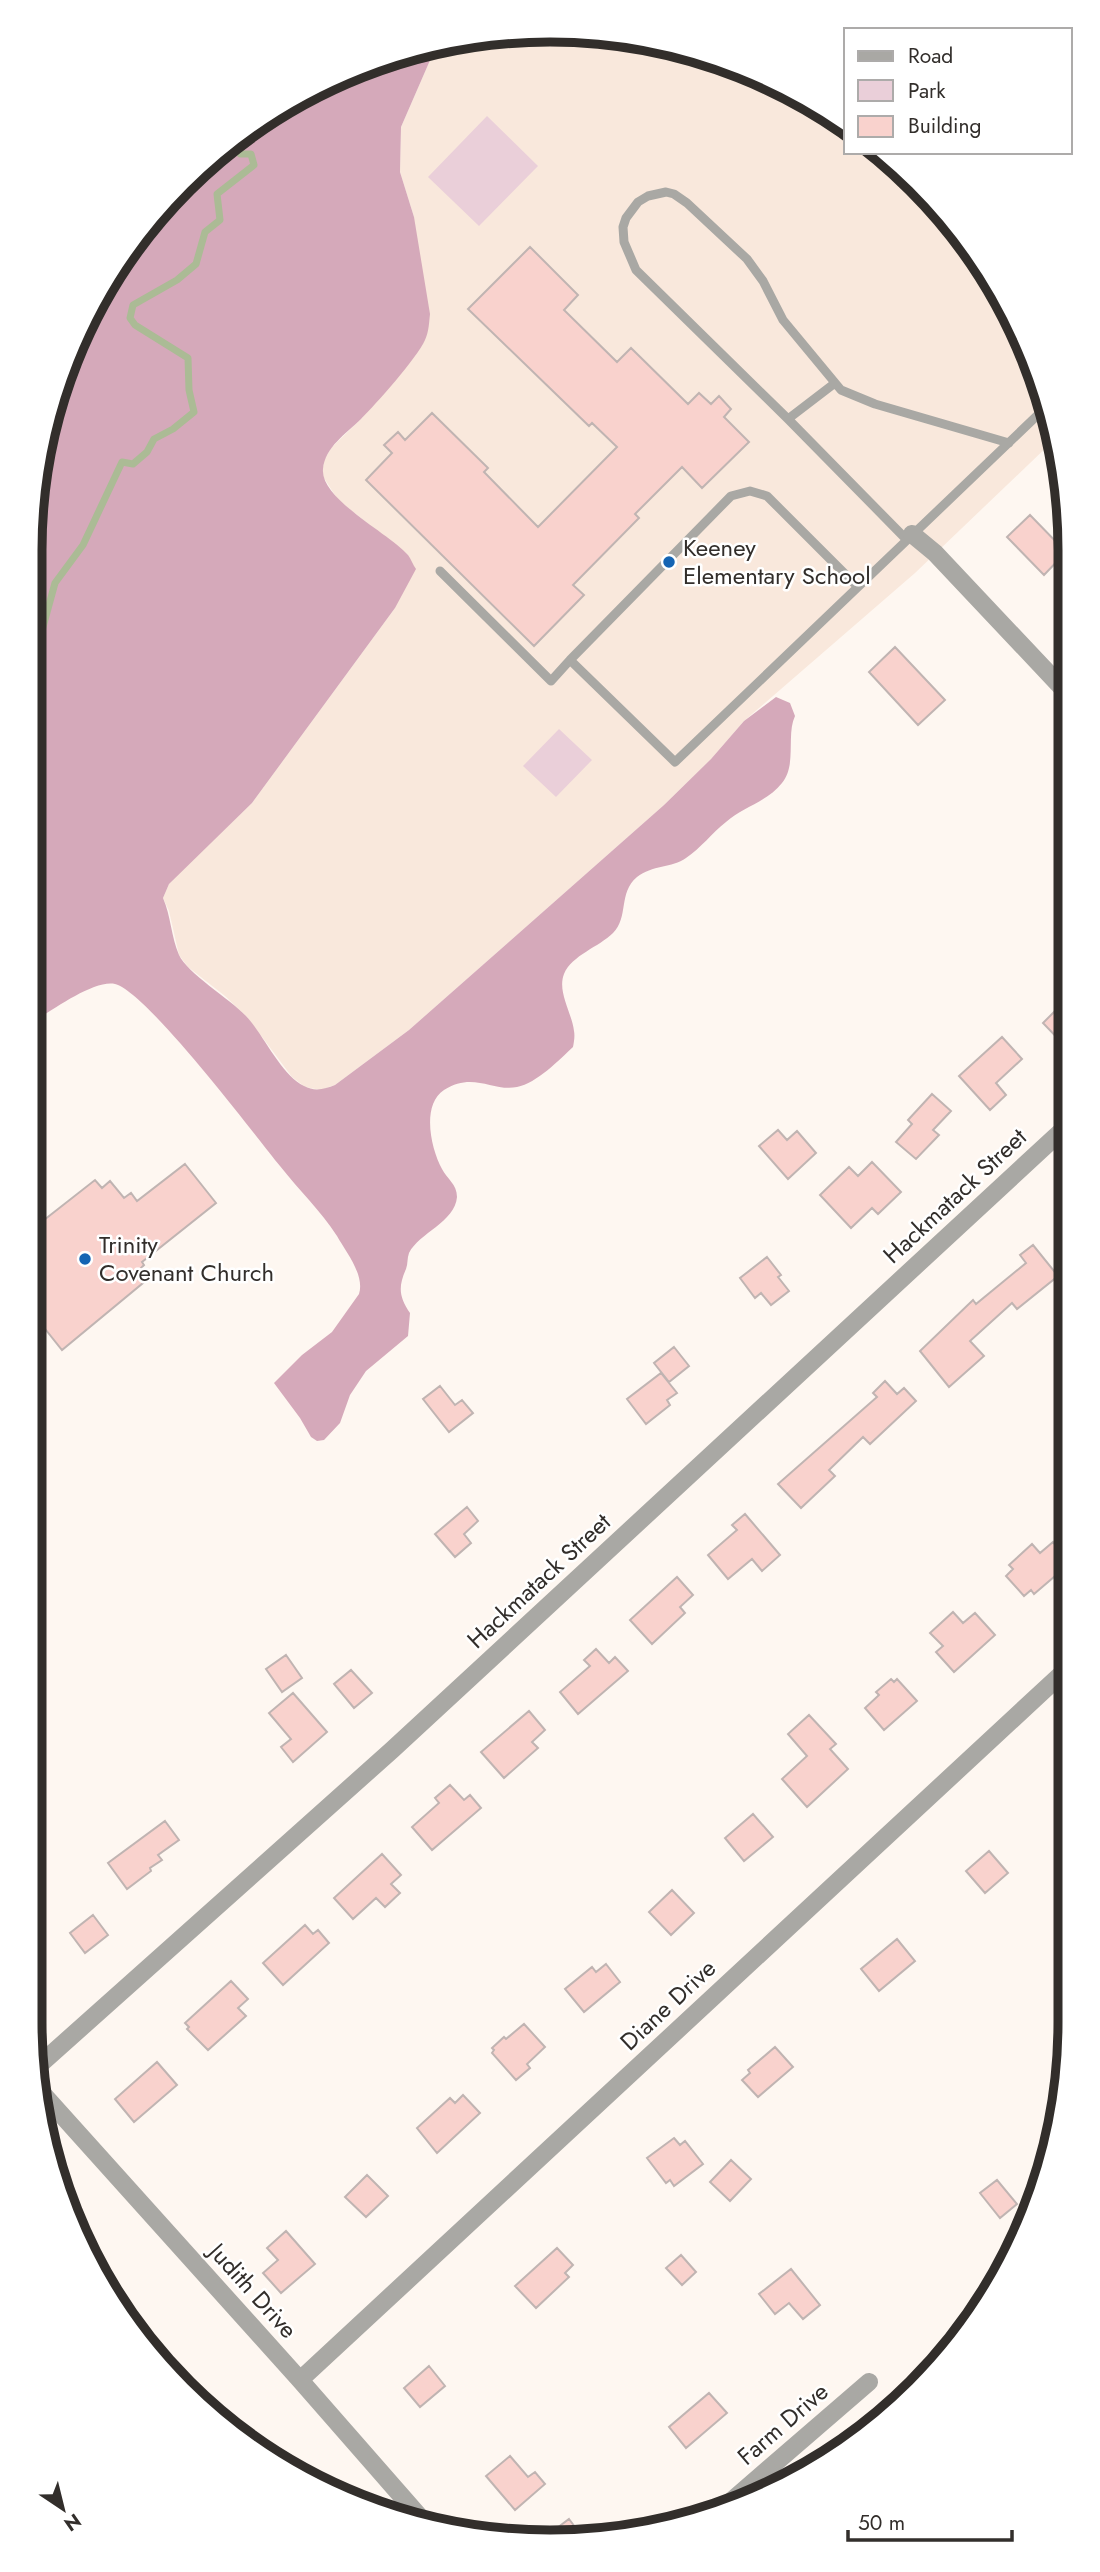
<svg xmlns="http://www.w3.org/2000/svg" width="1100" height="2572" font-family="Jost,sans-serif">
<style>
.built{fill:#f9e8dc}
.green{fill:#eacfd9}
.forest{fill:#d5a9ba}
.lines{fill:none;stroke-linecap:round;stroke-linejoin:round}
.stream{stroke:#abbb95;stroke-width:7}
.building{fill:#f9d2cd;stroke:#c0b4b2;stroke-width:2}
.service{stroke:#a9a8a4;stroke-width:9}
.minor{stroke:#a9a8a4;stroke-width:18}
.tertiary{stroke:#a9a8a4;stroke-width:18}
.poi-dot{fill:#1564b3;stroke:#fff;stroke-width:2.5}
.labels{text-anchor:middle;stroke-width:5;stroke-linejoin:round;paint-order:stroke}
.poi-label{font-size:24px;fill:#322e2b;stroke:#fff;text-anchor:start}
.street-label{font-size:24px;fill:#322e2b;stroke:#fff}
.rim{fill:none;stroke:#322e2b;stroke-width:9}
</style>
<rect width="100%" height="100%" fill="#fef7f1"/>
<path class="built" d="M516,31l102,3 100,23 121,61 7,6v28h33l62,55 76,113 36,121 -138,132 -171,148 -33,38 -47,46 -255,225 -74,55 -14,5 -16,-3 -13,-10 -45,-60 -22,-21 -37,-29 -9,-12 -10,-44 -6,-13 6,-14 10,-11 73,-70 143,-195 13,-53 -70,-55 -16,-25 2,-15 8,-13 31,-30 51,-200 -14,-45 1,-45 30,-69 19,-16z"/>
<path class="green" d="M487,116l51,50 -59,60 -51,-49z
M559,729l33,31 -36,37 -33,-31z"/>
<path class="forest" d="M450,42l-19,16 -30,69 -1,45 14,45 16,97c-1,9 -1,17 -5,26 -8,18 -49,64 -64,79 -15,15 -36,28 -38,50 -3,30 67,65 85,86 3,4 5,10 8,14l-21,39 -143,195 -83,81 -6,14c8,18 8,39 16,57 8,18 51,44 67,61 18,19 35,59 58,70 11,6 21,3 31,-1l74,-55 255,-225 47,-46 33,-38 32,-24 14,6 5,13c-9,19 2,49 -13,67 -15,19 -39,24 -56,39 -14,11 -25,26 -40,36 -14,10 -34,7 -49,19 -19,16 -8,40 -24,56 -14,14 -41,22 -49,41 -7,18 8,39 10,57 1,5 0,11 -1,16 -14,13 -36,36 -56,40 -24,5 -44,-16 -73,3 -23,15 -13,59 -2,79 5,10 15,15 15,28 -2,25 -38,36 -48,56 -2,5 -1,11 -3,16 -8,18 -7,28 4,44l-2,23 -42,35 -16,24 -10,28 -16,17 -7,1 -6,-4 -11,-19 -26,-35 28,-28 30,-23 27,-38c6,-19 -13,-42 -22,-58 -16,-25 -39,-47 -57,-70 -26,-32 -134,-175 -165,-182 -21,-5 -67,29 -85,40v-474l27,-168 43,-92 59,-83 75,-70 86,-54 96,-36z"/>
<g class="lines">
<path class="stream" d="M30,707l2,-40 23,-84 28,-38 39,-83 11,2 14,-12 7,-13 19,-10 21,-17 -5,-22 -1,-32 -53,-33 -5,-7 3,-13 44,-25 19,-16 9,-32 15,-12 -3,-26 37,-29 -3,-11h-11l-9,-8 1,-7"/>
</g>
<path class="building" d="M530,247l48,48 -14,15 53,52 14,-14 57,56 11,-11 12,11 8,-8 12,13 -7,8 25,25 -47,46 -20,-21 -47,47 4,4 -66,67 11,10 -50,51 -168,-166 26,-27 -8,-8 14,-13 7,8 27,-27 56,55 -4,4 54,55 79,-80 -25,-24 -3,3 -121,-117z
M1030,515l36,37 -22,23 -37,-38z
M895,647l50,53 -27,25 -49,-53z
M1067,999v49l-24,-25z
M1002,1037l20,22 -26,24 10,12 -16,15 -31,-34z
M932,1094l19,17 -18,19 6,5 -23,24 -20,-17 16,-18 -4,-4z
M778,1130l9,10 10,-9 19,22 -28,26 -29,-33z
M872,1162l29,30 -23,22 -6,-6 -21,20 -31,-33 29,-28 9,9z
M185,1164l31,39 -74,59 2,3 -3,3 8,10 -87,72 -32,-40v-79l65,-51 7,8 8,-7 14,17 7,-5 6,8z
M1033,1245l25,31 -41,33 -5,-6 -42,38 14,15 -35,31 -29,-36 53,-51 3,4 50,-41 -6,-8z
M767,1257l14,18 -3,2 11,14 -18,14 -10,-12 -6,5 -15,-20z
M674,1347l15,19 -20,16 -15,-19z
M661,1373l16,20 -10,7 3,5 -24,19 -19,-25z
M885,1381l12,13 7,-6 12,13 -46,43 -7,-7 -34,33 6,6 -34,32 -23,-24 99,-87 -4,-4z
M440,1386l15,19 7,-5 11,13 -24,19 -26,-33z
M467,1507l11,14 -14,13 7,9 -16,14 -20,-23z
M745,1514l35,41 -18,16 -10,-12 -24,20 -20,-24 29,-25 -5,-5z
M1053,1542l16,22 -35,30 -3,-4 -7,6 -18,-20 7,-7 -4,-4 23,-21 8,9z
M677,1577l16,18 -13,12 5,6 -33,31 -22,-24z
M953,1612l10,11 12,-10 20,22 -41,37 -18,-20 7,-6 -13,-13z
M596,1649l13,14 6,-6 13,14 -50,43 -18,-22 30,-26 -6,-6z
M286,1655l16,23 -20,14 -16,-23z
M351,1670l21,23 -18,15 -20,-24z
M891,1679l3,3 3,-3 20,22 -33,29 -19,-22 14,-13 -3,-3z
M293,1693l34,39 -34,30 -12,-15 10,-8 -22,-26z
M529,1711l16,19 -13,12 6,6 -34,30 -23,-26z
M809,1715l27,29 -6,5 18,20 -41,38 -25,-28 25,-23 -19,-22z
M450,1785l14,15 6,-5 11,13 -49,42 -20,-23 27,-24 -4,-5z
M753,1814l20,23 -29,24 -19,-23z
M165,1821l14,19 -21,15 4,5 -12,8 1,3 -24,18 -19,-26z
M989,1851l19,22 -23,20 -19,-22z
M382,1854l19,21 -10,9 9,9 -15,14 -9,-9 -23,21 -19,-21z
M672,1890l22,23 -23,22 -22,-23z
M93,1915l15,20 -23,18 -15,-20z
M305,1925l8,9 5,-4 11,13 -46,42 -20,-22z
M897,1939l18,22 -36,30 -18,-22z
M606,1964l14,18 -36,30 -19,-23 27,-22 4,5z
M231,1981l17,18 -10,9 8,8 -38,34 -21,-21 2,-2 -4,-4z
M524,2024l21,23 -18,17 3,4 -14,12 -24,-27 2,-3 -2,-2 12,-11 2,2z
M775,2047l18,20 -35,30 -16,-17 8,-7 -2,-3z
M157,2062l20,23 -43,37 -19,-23z
M463,2095l17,18 -43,40 -20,-25 33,-30 5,5z
M674,2138l6,7 5,-4 18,23 -29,22 -4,-6 -4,3 -19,-25z
M731,2160l20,19 -21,22 -20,-19z
M367,2175l21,21 -22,21 -21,-20z
M997,2180l20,24 -17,14 -20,-25z
M286,2231l29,33 -34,29 -18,-20 15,-13 -11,-12z
M557,2248l16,17 -8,8 4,4 -33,31 -21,-22z
M681,2255l15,17 -14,13 -16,-17z
M791,2269l29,36 -17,14 -14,-16 -14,11 -16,-20z
M429,2366l16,20 -25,21 -16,-19z
M709,2393l18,20 -41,35 -17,-21z
M510,2456l18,21 7,-5 10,12 -30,26 -29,-34z
M569,2519l15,20 -44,2z"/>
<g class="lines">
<path class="service" d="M788,419l47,-36
M906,539l-118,-120 -152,-149 -12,-28 -1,-15 3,-9 12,-16 10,-6 18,-4 8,2 13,9 60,56 16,22 20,39 58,70 34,14 134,39
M440,571l111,110 19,-21
M857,586l-90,-90 -17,-5 -19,5 -161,164 105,102 369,-353"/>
<path class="minor" d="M912,534l23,19 131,139
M42,2093l258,287 126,144
M300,2380l769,-713
M729,2503l140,-121"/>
<path class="tertiary" d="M37,2067l355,-317 676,-625"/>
</g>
<g class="poi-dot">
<circle cx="669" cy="562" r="7"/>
<circle cx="85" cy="1259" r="7"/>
</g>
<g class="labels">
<g class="poi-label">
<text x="683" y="556">Keeney<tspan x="683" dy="28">Elementary School</tspan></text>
<text x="99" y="1253">Trinity<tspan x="99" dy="28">Covenant Church</tspan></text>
</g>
<g class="street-label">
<text transform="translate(955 1196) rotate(-43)" y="8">Hackmatack Street</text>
<text transform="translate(539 1581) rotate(-43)" y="8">Hackmatack Street</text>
<text transform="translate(668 2005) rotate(-43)" y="8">Diane Drive</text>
<text transform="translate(253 2291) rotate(48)" y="8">Judith Drive</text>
<text transform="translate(783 2424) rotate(-41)" y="8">Farm Drive</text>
</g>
</g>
<path d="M0 0H1100V2572H0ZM550 42H550A508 508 0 0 1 1058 550V2022A508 508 0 0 1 550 2530H550A508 508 0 0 1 42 2022V550A508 508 0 0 1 550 42Z" fill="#fff" fill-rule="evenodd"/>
<path class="rim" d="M550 42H550A508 508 0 0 1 1058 550V2022A508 508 0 0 1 550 2530H550A508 508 0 0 1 42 2022V550A508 508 0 0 1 550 42Z"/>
<rect x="844" y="28" width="228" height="126" fill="#ffffff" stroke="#adabaa" stroke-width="2"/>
<rect x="858" y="51" width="35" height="10" fill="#a9a8a4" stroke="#adabaa" stroke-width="2"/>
<text x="908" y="63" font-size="21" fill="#322e2b">Road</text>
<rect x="858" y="80" width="35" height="21" fill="#eacfd9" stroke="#adabaa" stroke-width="2"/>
<text x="908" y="98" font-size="21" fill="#322e2b">Park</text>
<rect x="858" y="116" width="35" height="21" fill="#f9d2cd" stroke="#adabaa" stroke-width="2"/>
<text x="908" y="133" font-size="21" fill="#322e2b">Building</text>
<g transform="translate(63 2509) rotate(145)" stroke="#ffffff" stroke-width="5" paint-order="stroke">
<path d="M0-5L12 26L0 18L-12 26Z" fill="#322e2b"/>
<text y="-10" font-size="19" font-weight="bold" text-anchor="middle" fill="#322e2b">N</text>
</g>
<path d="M848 2530v10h164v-10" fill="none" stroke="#322e2b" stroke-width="3.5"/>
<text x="858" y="2530" font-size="21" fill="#322e2b" stroke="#ffffff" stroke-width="5" paint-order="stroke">50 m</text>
</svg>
